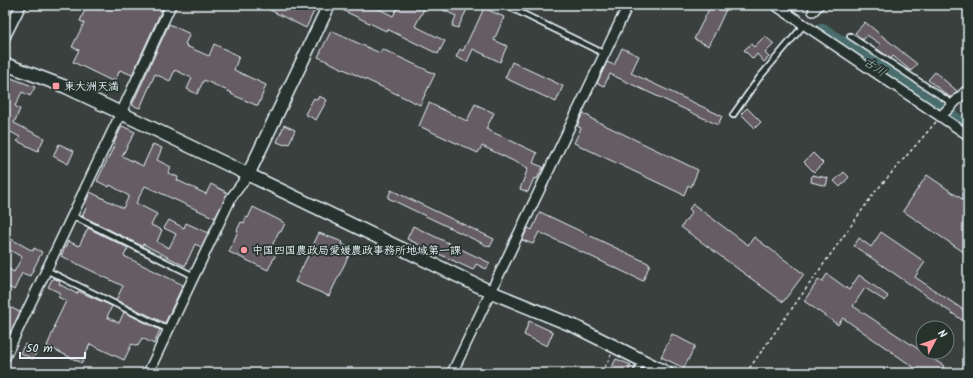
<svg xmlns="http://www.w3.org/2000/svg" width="973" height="378" font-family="Kalam,'Klee One',sans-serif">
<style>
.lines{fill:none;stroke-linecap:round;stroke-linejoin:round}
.river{stroke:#486c6c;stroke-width:16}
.building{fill:#655d63;stroke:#e8f1f8}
.service-casing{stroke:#e8f1f8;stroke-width:8}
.minor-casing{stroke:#e8f1f8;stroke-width:12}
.tertiary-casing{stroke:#e8f1f8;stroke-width:15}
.path{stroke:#e8f1f8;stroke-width:1.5;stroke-dasharray:3 3;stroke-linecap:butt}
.service{stroke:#26332d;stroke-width:4.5}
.minor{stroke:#26332d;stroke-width:9}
.tertiary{stroke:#26332d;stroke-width:12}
.poi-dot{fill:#ff9aa2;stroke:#26332d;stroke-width:1.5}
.labels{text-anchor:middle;stroke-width:3.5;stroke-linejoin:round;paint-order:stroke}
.poi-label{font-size:11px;font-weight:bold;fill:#e8f1f8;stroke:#26332d;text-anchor:start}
.water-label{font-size:12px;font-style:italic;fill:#a8bcc0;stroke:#26332d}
</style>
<rect width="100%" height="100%" fill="#39403d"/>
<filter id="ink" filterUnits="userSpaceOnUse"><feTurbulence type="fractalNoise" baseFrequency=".025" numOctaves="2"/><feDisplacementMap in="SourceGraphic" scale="8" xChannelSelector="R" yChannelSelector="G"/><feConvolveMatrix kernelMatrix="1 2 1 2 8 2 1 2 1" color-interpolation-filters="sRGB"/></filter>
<g filter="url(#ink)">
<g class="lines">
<path class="river" d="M822,31l146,98"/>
</g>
<path class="building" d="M87,5h77l-32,70 -12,-5 -5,11 -2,-2 -1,2 -39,-19 6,-12 -7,-3 12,-24 -4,-2z
M260,5h52l4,2 -10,21z
M336,5h35l22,11 6,-11h18l7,4 -9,17 30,15 -7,13 -51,-25 -1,2 -50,-24z
M433,5h36l-11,23 -6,-2 4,-10z
M711,5h17l-19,41 -15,-7z
M484,8l20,9 -10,23 13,6 -7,16 -27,-13 -6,13 -11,-5 4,-8 3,2 10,-21h1z
M865,22l52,42 -6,7 -18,-15 -2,3 -11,-8 -4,-3 4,-4 -13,-9 -4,5 -8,-7z
M169,24l21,10 -5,10 2,1 -1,1 23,10 5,-12 25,12 -5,14 32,15 -8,21 -27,-12 1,-1 -28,-13 -7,14 -10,-5 5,-11 -17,-8 -5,11 -15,-7 -15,34 -8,-3z
M331,31l49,22 2,-4 53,25 -15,31 -102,-48z
M765,36l9,8 -9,9 4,4 -5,5 -7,-8 -4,5 -9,-9 7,-6 3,3z
M622,48l17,8 -8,17 91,43 -4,9 -108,-51 -6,12 -7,-3 10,-21 7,3z
M512,62l51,24 -7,16 -51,-24z
M935,72l22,19 -6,7 -23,-18z
M11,78l24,9 -5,9 -8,-4 -7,14 5,3 -6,14 30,15 -6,13 -21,-10 3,-4 -15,-8v-42l2,1z
M319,96l8,4 -11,20 -11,-6 9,-16 3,2z
M429,103l38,18 8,-17 19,9 -8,16 51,24 -4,10 10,4 -6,12 -3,-1 -6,14 -8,-3 8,-21 -46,-22 -4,7 -59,-27z
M747,108l14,14 -6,6 -14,-14z
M583,113l7,4v1l108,52 -7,17 -3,-2 -4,10 -110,-52 7,-15 -4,-2z
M284,125l11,5 -6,14 -3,-1 -1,2 -8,-3z
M122,126l13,6 -13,24 21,10 10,-22 9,4 -5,12 14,7 -3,6 10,4 -1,3 29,14 5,-10 17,9 -13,25 -70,-32 -9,17 21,11 -6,11 11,5 -5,12 12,6 7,-14 -12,-6 5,-8 15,8 2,-5 22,10 -7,14 -6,-3 -10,22 -42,-22 -1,2 -60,-30 5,-10 -2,-2 5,-12 33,16 6,-12 -19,-11 -1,2 -12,-6 18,-37 -1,-1z
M59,144l15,7 -6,13 -15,-8z
M813,153l10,10 -9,9 -10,-10z
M844,172l5,5 -9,10 -6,-6z
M812,175l16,3 -2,8 -15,-4z
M927,175l41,28v52l-65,-44z
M391,190l103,49 -4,8 -102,-49z
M693,204l55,41 6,-8 50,37 -21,28 -102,-75 11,-15 -3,-3z
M253,207l32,16 -4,9 -2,-1 -9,19 6,4 -8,16 -39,-18 9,-21 -1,-1 4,-8 3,1 2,-6 2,1z
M540,212l110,52 -7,17 -104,-49 -6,12 -11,-4 6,-12 4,2z
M413,226l77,37 -4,6 -10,-5 -3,6 -66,-31z
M88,228l40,20 -4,8 59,29 -18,38 -49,-23 7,-14 -62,-30 7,-15 11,5z
M881,232l44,30 -10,15 53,36v11l-114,-78 5,-8 12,9z
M319,233l24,9 -1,2 10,5 -23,47 -34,-14z
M11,239l22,12 1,-3 8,4 -12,24 -8,-3 -8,17 -9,-5v-18l9,5 8,-15 -16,-9z
M827,274l22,16 10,-15 29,21 -3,5 -20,-13 -12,18 91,60 -5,7h-17l-79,-55 -5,7 -34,-24 15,-22 3,3z
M53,278l7,3 -1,3 18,10 1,-3 34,15 -5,11 12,6 5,-11 36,18 -6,14 -12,-6 -4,8 -6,-2 -8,16 -34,-16 -8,19 -35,-17 8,-19 -1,-1 12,-25 -8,-4 2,-4 -12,-6z
M5,305l15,7 -15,31z
M529,321l24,11 -6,14 -23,-11z
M672,334l23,12 -11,22 -23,-11z
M25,344l12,7 -4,8 -13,-6z
M616,359l15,6 -3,8h-13l-5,-2z"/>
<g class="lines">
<g class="service-casing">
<path id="service" d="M505,5l100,49
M850,36l103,68
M733,115l26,-37 45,-53
M73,216l121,60
M46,270l123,60
M636,373l6,-12"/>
</g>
<g class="minor-casing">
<path id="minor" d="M775,5l193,130
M813,11l6,-6
M5,37l16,-32
M941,116l27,-27
M5,357l116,-244 50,-108
M148,373l83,-175 17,-23
M452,373l176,-368"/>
</g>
<g class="tertiary-casing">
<path id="tertiary" d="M5,64l61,23 55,26 370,179 83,34 93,47
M248,175l81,-170"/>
</g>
<path class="path" d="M602,373l9,-18
M746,373l129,-181 61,-70"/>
<use href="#service" class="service"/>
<use href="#minor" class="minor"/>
<use href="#tertiary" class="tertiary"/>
</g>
</g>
<g class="poi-dot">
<rect x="52" y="82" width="8" height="8" rx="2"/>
<circle cx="244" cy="250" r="4"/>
</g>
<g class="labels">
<g class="poi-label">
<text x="64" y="90">東大洲天満</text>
<text x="252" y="254">中国四国農政局愛媛農政事務所地域第一課</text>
</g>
<g class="water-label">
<text transform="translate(875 67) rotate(34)" y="4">古川</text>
</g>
</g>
<rect width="973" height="378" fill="none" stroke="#26332d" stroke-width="20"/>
<rect x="10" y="10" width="953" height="358" fill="none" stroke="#e8f1f8" stroke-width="1.5" filter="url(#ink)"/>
<g transform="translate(935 340) rotate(49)"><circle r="19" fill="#26332d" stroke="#747f7e"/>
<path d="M0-3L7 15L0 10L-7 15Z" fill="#ff9aa2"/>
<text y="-6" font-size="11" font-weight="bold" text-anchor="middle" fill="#e8f1f8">N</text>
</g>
<path d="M20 352v6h65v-6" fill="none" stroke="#e8f1f8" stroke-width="2"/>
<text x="26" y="352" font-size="12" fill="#e8f1f8" stroke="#26332d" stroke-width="3" paint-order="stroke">50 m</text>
</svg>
